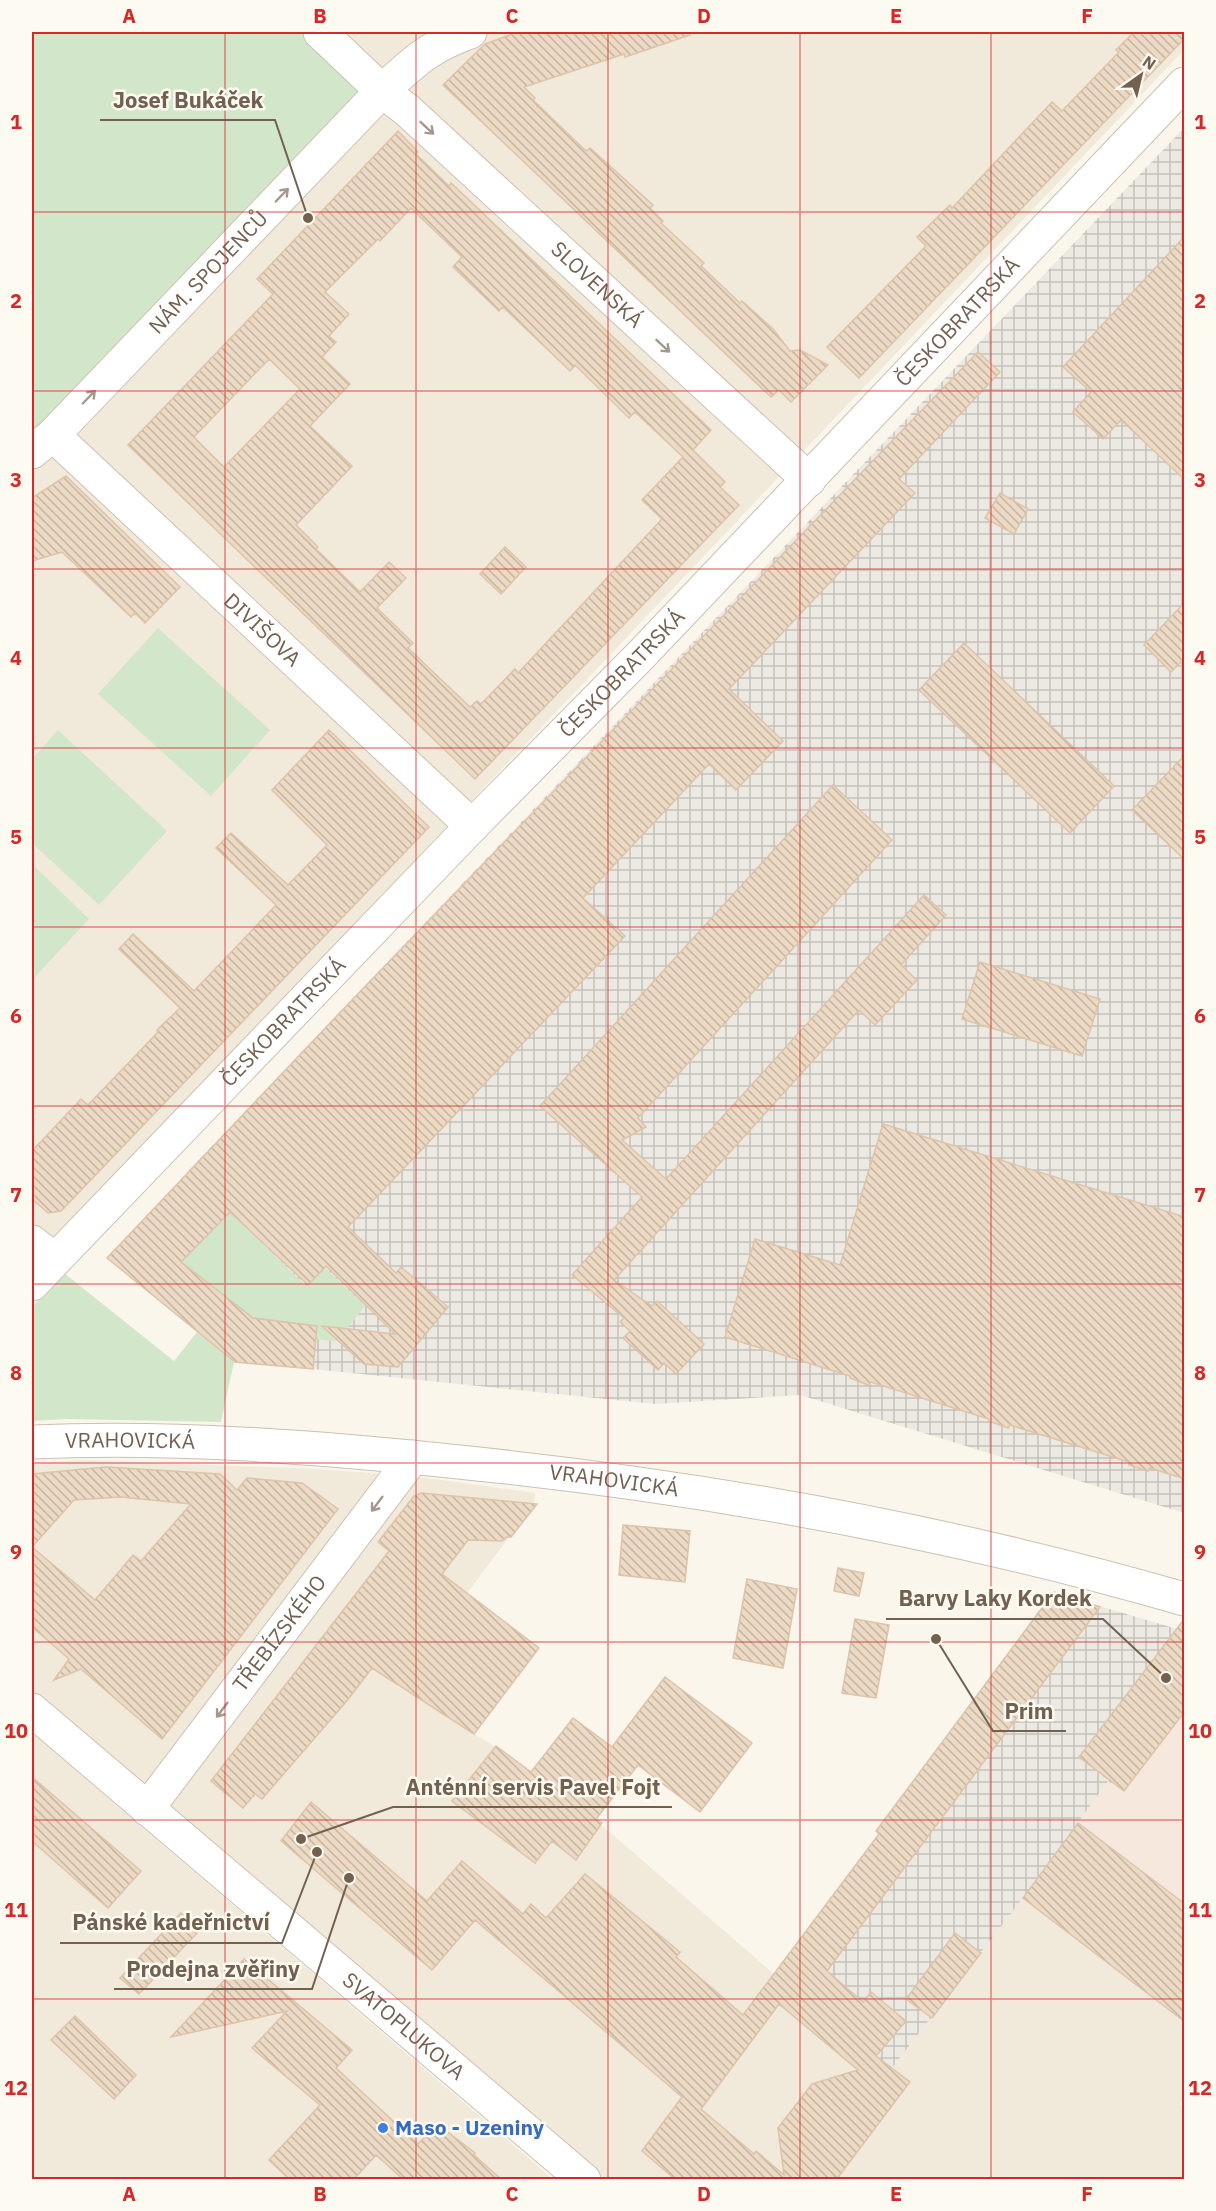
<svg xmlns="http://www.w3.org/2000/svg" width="1216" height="2211" font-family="'IBM Plex Sans',sans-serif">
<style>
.residential{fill:#f1e9da}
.commercial{fill:#f6e8dd}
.industrial{fill:url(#industrial-grid)}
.green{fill:#d2e7ca}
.building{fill:url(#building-back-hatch);stroke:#ddc3a8;stroke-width:1.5;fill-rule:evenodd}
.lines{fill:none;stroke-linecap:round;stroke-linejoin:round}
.minor-casing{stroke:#ccc0b1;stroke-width:35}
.minor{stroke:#fff;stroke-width:33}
.oneway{stroke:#a4988d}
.grid{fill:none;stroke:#d62828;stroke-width:1.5;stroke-opacity:0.55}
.shop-dot{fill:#3f7fe0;stroke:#fdfaf1;stroke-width:2}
.labels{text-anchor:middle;stroke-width:5;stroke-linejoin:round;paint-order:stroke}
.street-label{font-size:21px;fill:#736150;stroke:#fdfaf1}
.shop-label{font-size:21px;font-weight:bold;fill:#366cbe;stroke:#fdfaf1;text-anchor:start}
.leader{fill:none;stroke:#736150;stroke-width:2}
.callout-dot{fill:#736150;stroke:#fdfaf1;stroke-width:2}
.callout-label{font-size:22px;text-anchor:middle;font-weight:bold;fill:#736150;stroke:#fdfaf1;stroke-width:5;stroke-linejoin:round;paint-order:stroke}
.neatline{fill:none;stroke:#d62828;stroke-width:2}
.grid-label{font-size:20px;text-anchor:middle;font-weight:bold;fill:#d62828}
</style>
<defs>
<pattern id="industrial-grid" width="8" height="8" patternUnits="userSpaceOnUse" patternTransform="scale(1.5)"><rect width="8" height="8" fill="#ece9e3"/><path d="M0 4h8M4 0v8" fill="none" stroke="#c4c0ba"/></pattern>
<pattern id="building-back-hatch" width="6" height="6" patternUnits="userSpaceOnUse" patternTransform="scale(1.5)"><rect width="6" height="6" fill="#eddac5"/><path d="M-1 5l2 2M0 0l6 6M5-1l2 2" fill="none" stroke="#c4b4a2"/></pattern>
</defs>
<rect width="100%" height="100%" fill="#faf6eb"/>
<path class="residential" d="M32,32h1152v18l-1152,1214z
M80,1460l239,9 100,8 116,16 -1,11 -137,182 97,60 105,77 175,151 -12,16 116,96 145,-188 161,125v75l-4,6 4,4v71h-584l-568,-486v-229z
M32,1733l521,446h-521z"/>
<path class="commercial" d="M1184,1708v315l-161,-125 85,-117 13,10z"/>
<path class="industrial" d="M1184,128v1385l-384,-118 -145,9 -343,-35 2,-29 51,-34 -41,-39 -18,20 -118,-116z
M1052,1592l132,39v77l-62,83 -14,-10 -85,117 -145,188 -116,-96 117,-156z"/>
<path class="green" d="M32,32h280l60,57 -340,350z
M158,628l112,102 -59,66 -113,-102z
M58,730l109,101 -68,74 -67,-62v-84z
M32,864l57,55 -57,61z
M229,1211l77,75 18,-19 41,39 -28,35c-63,-2 -113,-39 -165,-72z
M64,1273l110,88 23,-29 37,30 -13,60 -154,-3 -35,2v-114z"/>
<path class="building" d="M518,32h171l1,3 -65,22 -1,-3 -100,33 11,11 -2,2 53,51 4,-3 63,57 -3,3 13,13 -2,2 43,40 -3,3 39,37 2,-2 31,28 17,22 10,-1 28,15 -37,37 -12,-12 -8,7 -328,-312 42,-41z
M1134,32h51v6l-326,340 -32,-31 99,-101 -9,-9 33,-32 2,3 100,-106 10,9 57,-59 -3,-2z
M398,131l20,21 -2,2 33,32 2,-3 260,247 -18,20 32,32 -5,5 19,18 -264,274 -347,-334 145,-151 -16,-15zM411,208l51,49 -9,10 46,44 4,-4 67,64 5,-6 54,53 6,-6 48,45 -41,43 20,19 -144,154 -3,-4 -34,35 -4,-3 -7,6 -62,-59 5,-5 -36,-35 29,-30 -17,-16 -29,30 -44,-43 2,-2 -22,-22 56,-59 -42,-40 40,-42 -28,-27 14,-15 -7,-6 20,-22 -24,-22 53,-53 2,2zM269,359l31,30 -76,78 -30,-30z
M1185,236v244l-64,-60 -18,19 -30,-27 18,-20 -28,-25z
M978,352l22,20 -101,107 16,14 -186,196 54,52 -47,49 -27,-26 -126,134 42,38 -277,291 48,46 5,-6 47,40 -50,60 -34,-3 -42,-38 73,8 -69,-68 -18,19 -78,-73 -49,50 72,56 64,8 -4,43 -78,-7 -128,-104 245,-258z
M66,476l114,111 -35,36 -10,-10 -4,4 -69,-65 -30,9v-63z
M1000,493l28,16 -14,25 -29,-16z
M505,547l21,20 -25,27 -21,-20z
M1185,602v56l-14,14 -27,-27z
M964,643l150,143 -44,47 -151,-143z
M329,730l100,97 -368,384 -13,2 -16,-14v-48l49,-52 7,6 70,-73 -1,-2 23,-22 -61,-59 14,-15 61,57 82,-86 -60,-57 15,-15 57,52 39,-40 -55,-55z
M1185,755v105l-53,-50z
M833,785l59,55 -254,278 8,9 -24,13 44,39 258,-284 22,20 -45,50 16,15 -42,45 -16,-15 -245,270 38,26 5,-5 47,43 -28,30 -12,-11 -6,7 -35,-32 7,-7 -10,-9 4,-4 -52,-43 70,-78 -102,-91z
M980,962l120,37 -18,57 -120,-37z
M883,1124l302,93v262l-35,-11 -2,3 -19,-6v-3l-119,-37 -2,3 -19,-7v-2l-118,-37 -3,3 -18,-7v-2l-125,-39 30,-98 85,26z
M106,1467l114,7 17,16 10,-12 55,5 36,26 -176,230 -81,-70 -27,11 15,-21 -37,-32v-153zM121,1497l70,7 -50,57 -8,-6 -38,45 -63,-53 42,-47z
M421,1493l116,11 -26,33h-4l-5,4 -34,-1 -26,34 97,74 -65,86 -102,-66 -26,34 -84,97 -7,-5 -12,14 -32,-27 178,-230 -11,-9 36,-46z
M623,1525l67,6 -5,51 -66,-7z
M838,1568l26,5 -5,23 -25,-5z
M747,1579l50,10 -14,79 -50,-10z
M1054,1592l46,15 -273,364 36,31 8,-10 35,29 -30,35 34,26 -74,98h-160l-34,-29 40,-54 -127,-109 -80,-68 -43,50 -151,-129 30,-39 116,99 35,-40 61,53 8,-10 15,14 39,-44 95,78 -4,5 67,58 136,-181 -3,-3zM779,2004l79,66 -46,14 -34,44 6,47 -28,-24 -2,3 -53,-45z
M1185,1618v93l-61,80 -45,-34z
M855,1619l34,6 -13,73 -34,-5z
M665,1677l87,66 -52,69 -62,-47 -42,54 6,4 -26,37 -24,-19 -17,22 -83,-62 44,-55 35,26 42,-54 39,29z
M32,1777l109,94 -33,37 -76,-67z
M1078,1823l107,81v118l-162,-124z
M181,1913l18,18 -60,63 -19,-16z
M955,1933l26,20 -49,65 -26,-19z
M244,1959l108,91 -16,18 82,76 19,-20 38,29 -1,2 28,25h-98l-28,-25 -23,25h-63l-21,-20 51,-55 -68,-57 35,-37 -116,26z
M75,2016l61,59 -22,24 -63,-59z"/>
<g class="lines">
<g class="minor-casing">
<g id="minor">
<path id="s1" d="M320,32l62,59 25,19 402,370"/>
<path id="s2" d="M53,435l419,391"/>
<path id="s3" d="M32,452l21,-17 329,-344c32,-29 46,-44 88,-59"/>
<path d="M32,1242l22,17"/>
<path id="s4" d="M32,1284l440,-458 169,-171 543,-571"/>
<path id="s5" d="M32,1442c142,-6 285,5 427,20 245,25 489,69 725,137"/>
<path id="s6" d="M32,1710l552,470"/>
<path id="s7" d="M147,1809l266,-352"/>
</g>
</g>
<use href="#minor" class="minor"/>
</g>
<defs><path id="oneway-shaft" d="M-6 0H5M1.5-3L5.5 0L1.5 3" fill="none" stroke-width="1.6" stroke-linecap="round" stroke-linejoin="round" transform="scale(1.5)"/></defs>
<g class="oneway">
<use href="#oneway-shaft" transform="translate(427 128) rotate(43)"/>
<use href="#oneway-shaft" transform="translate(282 195) rotate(-46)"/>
<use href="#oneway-shaft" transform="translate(663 346) rotate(43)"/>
<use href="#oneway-shaft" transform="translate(89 397) rotate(-46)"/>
<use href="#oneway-shaft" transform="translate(377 1504) rotate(127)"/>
<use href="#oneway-shaft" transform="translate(222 1710) rotate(127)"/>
</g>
<path class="grid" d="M225,32v2148M416,32v2148M608,32v2148M800,32v2148M991,32v2148M32,212h1152M32,391h1152M32,569h1152M32,748h1152M32,927h1152M32,1106h1152M32,1284h1152M32,1463h1152M32,1642h1152M32,1820h1152M32,1999h1152"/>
<circle class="shop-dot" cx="383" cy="2128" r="6"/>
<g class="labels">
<g class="street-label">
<text dy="7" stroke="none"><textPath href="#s3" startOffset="252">NÁM. SPOJENCŮ</textPath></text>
<text dy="7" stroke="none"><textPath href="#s1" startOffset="375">SLOVENSKÁ</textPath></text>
<text dy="7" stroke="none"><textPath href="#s4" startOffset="1335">ČESKOBRATRSKÁ</textPath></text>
<text dy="7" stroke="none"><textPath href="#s2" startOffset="286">DIVIŠOVA</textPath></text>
<text dy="7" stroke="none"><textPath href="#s4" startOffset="849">ČESKOBRATRSKÁ</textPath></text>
<text dy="7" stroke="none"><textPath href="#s4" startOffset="363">ČESKOBRATRSKÁ</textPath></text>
<text dy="7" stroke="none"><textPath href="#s5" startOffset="98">VRAHOVICKÁ</textPath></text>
<text dy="7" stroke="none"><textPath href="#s5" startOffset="584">VRAHOVICKÁ</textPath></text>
<text dy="7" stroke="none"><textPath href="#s7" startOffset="220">TŘEBÍZSKÉHO</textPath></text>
<text dy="7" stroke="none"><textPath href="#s6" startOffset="488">SVATOPLUKOVA</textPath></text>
</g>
<g class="shop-label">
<text x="395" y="2135">Maso - Uzeniny</text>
</g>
</g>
<path class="leader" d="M308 218L275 120H100M1166 1678L1103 1619H886M936 1639L993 1731H1066M301 1839L393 1807H672M317 1852L282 1943H60M349 1878L312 1989H114"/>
<g class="callout-dot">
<circle cx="308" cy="218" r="6"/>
<circle cx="1166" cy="1678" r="6"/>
<circle cx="936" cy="1639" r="6"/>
<circle cx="301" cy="1839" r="6"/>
<circle cx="317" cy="1852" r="6"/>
<circle cx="349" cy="1878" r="6"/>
</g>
<g class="callout-label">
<text x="188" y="108">Josef Bukáček</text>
<text x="995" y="1606">Barvy Laky Kordek</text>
<text x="1029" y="1719">Prim</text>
<text x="533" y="1795">Anténní servis Pavel Fojt</text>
<text x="171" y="1930">Pánské kadeřnictví</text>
<text x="213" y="1977">Prodejna zvěřiny</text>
</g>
<rect width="1216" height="2211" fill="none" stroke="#fdfaf1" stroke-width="66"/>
<g transform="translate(1141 75) rotate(34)" stroke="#fdfaf1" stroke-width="4.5" paint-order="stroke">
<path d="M0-4.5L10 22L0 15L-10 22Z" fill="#736150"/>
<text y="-9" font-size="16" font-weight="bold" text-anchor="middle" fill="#736150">N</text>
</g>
<rect x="33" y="33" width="1150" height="2145" class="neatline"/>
<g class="grid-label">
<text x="129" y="23">A</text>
<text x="320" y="23">B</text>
<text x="512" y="23">C</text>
<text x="704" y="23">D</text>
<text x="896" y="23">E</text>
<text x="1087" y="23">F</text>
<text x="16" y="129">1</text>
<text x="1200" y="129">1</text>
<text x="16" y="308">2</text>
<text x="1200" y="308">2</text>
<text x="16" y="487">3</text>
<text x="1200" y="487">3</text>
<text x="16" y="665">4</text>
<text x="1200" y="665">4</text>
<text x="16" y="844">5</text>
<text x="1200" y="844">5</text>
<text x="16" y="1023">6</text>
<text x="1200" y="1023">6</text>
<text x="16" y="1202">7</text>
<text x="1200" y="1202">7</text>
<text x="16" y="1380">8</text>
<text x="1200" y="1380">8</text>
<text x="16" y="1559">9</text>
<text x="1200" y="1559">9</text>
<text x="16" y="1738">10</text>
<text x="1200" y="1738">10</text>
<text x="16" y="1917">11</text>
<text x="1200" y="1917">11</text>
<text x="16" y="2095">12</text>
<text x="1200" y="2095">12</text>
<text x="129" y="2201">A</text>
<text x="320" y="2201">B</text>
<text x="512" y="2201">C</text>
<text x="704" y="2201">D</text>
<text x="896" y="2201">E</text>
<text x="1087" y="2201">F</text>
</g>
</svg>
